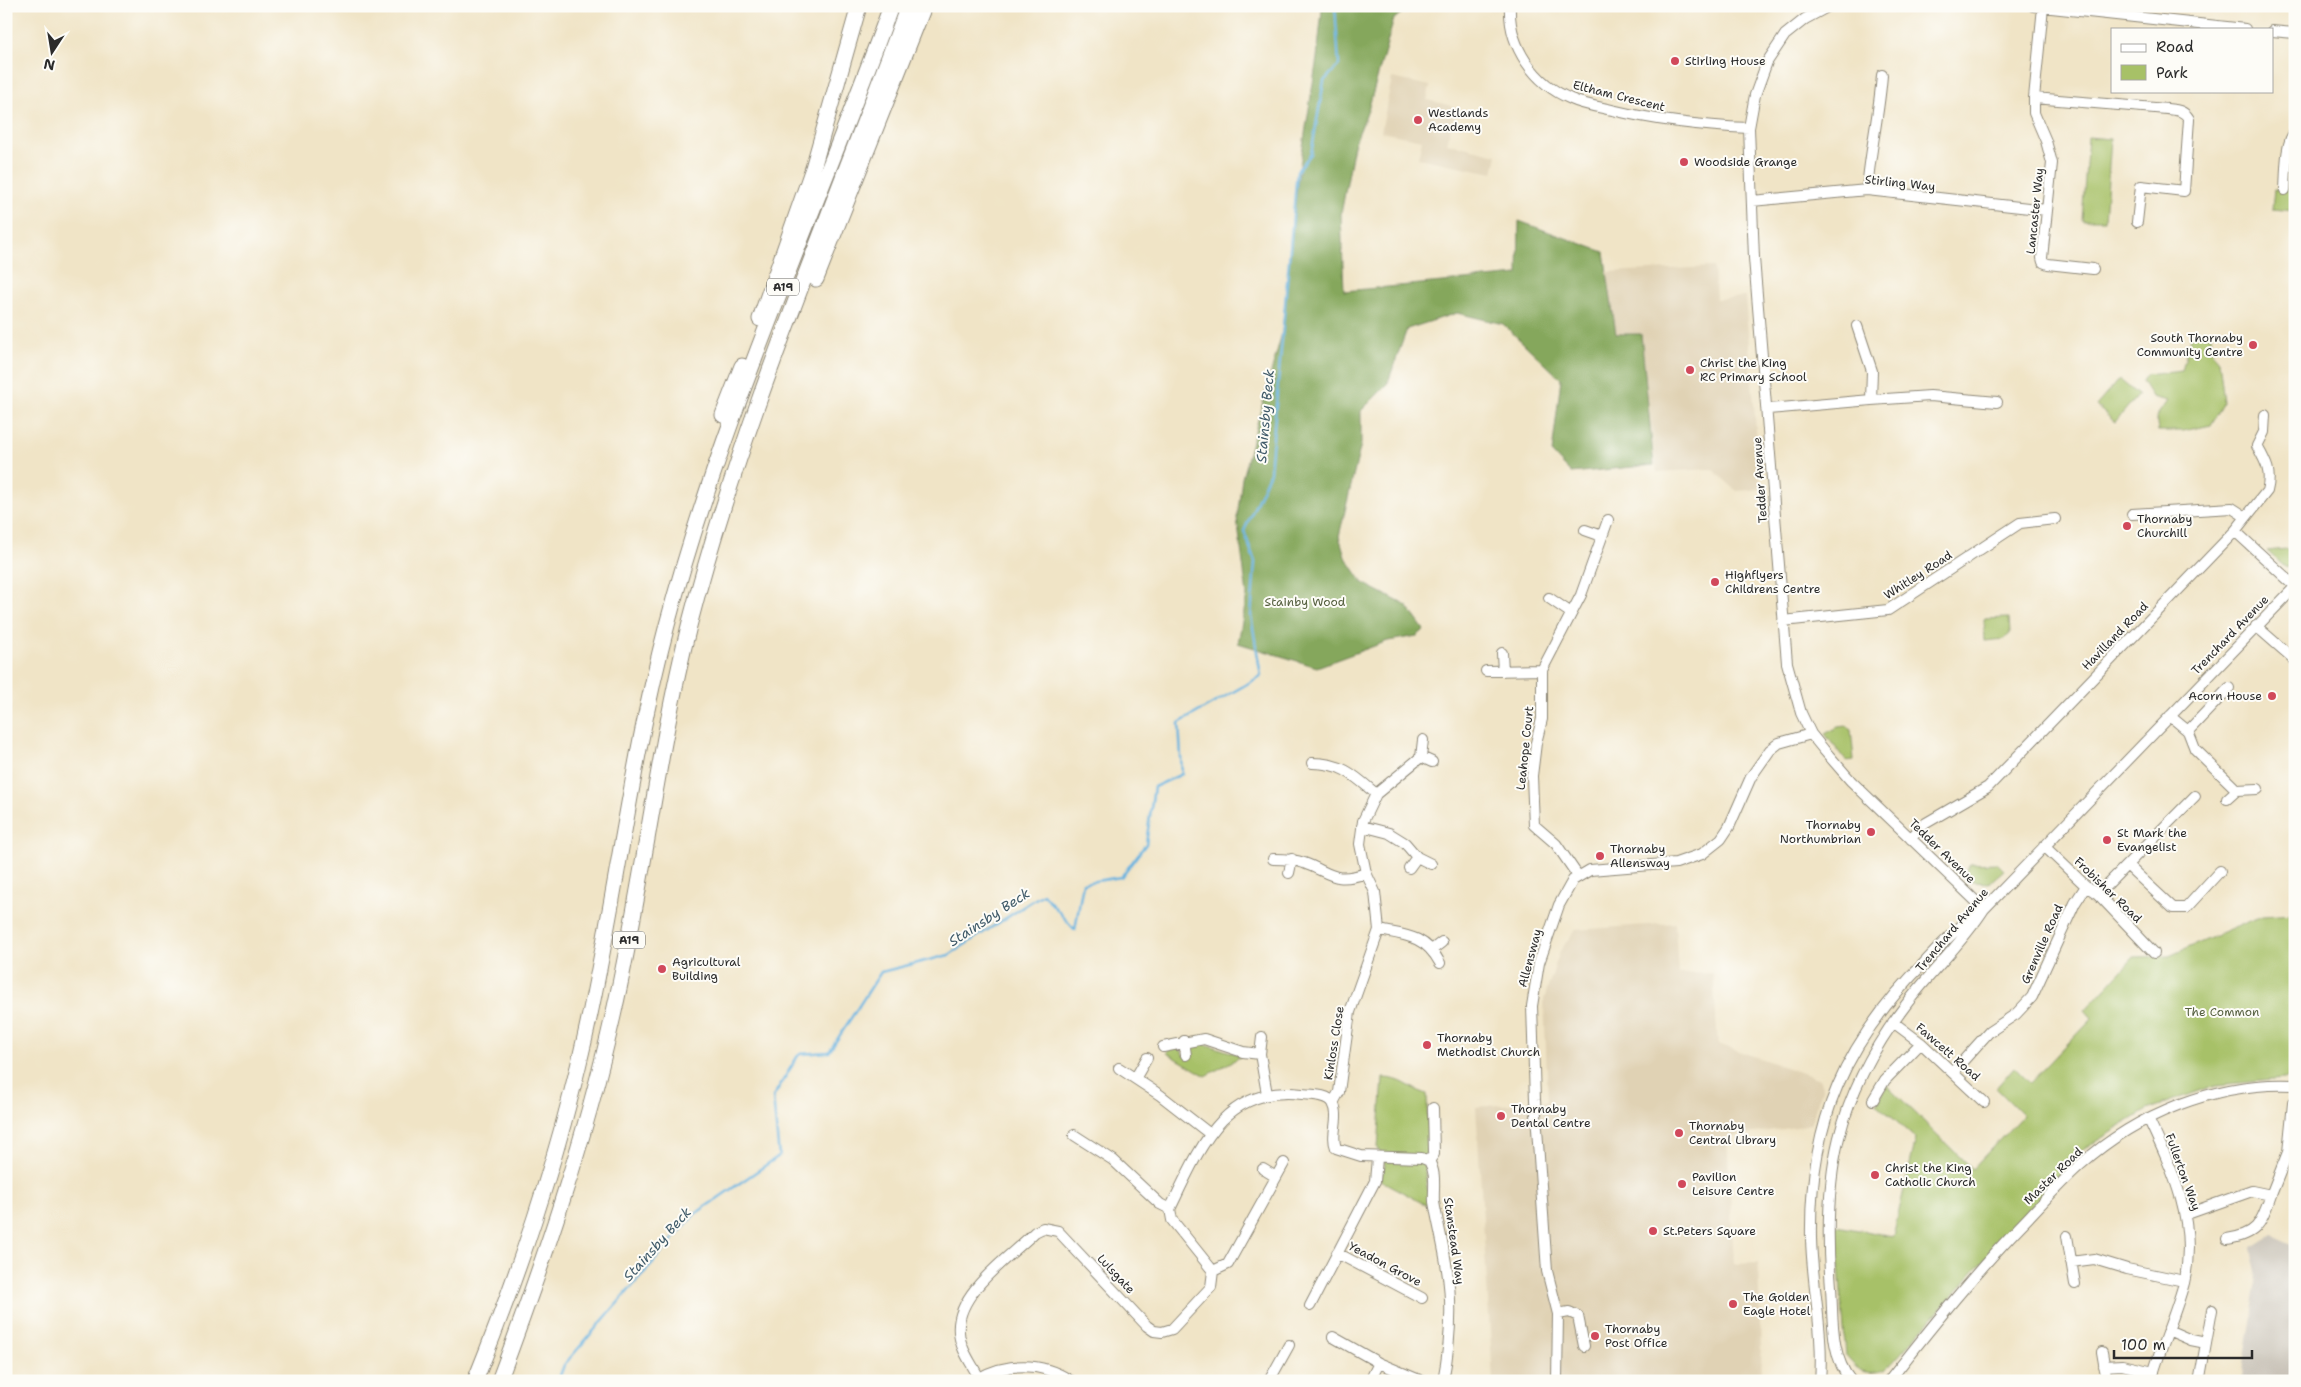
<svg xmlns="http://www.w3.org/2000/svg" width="2301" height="1387" font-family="'Shantell Sans',sans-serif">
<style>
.built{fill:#e0d2b4}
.industrial{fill:#c9c3b8}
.green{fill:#a7c167;stroke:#697649}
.forest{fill:#85a75c;stroke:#586944}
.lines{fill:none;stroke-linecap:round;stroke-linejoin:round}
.stream{stroke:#68b3e0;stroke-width:2.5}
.minor-casing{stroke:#8e8878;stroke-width:12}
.highway-casing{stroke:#8e8878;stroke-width:17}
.minor{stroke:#fff;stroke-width:10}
.highway{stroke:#fff;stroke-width:15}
.poi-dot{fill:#d1495b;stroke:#fdfcf7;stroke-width:2}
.labels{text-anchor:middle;stroke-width:4;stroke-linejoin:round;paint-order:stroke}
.shield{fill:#fdfcf7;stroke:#6a6a68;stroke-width:1}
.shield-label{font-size:11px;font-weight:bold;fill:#2b2b2b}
.poi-label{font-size:12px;fill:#2b2b2b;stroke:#fdfcf7;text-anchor:start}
.street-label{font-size:12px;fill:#2b2b2b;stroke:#fdfcf7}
.park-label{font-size:12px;fill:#566040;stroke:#fdfcf7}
.water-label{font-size:14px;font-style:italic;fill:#405b6a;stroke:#fdfcf7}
</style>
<rect width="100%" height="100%" fill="#fdfcf7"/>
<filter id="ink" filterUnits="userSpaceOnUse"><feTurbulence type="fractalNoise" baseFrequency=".02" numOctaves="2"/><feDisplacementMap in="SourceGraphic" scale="10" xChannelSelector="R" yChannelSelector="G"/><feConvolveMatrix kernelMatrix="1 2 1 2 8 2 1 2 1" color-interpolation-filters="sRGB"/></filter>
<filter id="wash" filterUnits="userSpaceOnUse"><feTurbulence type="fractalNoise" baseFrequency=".0096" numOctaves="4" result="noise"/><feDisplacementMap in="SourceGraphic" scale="20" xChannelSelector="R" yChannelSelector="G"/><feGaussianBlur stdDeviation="1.12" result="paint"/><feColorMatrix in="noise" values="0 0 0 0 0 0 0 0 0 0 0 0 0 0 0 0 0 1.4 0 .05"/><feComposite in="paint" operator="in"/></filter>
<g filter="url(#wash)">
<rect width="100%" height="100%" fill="#f0e4c6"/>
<path class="built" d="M1392,78l38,8 -3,14 29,7 -9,36 50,12 -4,18 -75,-15 4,-18 -41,-8z
M1714,267l2,32 29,-2 16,192 -24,2 -25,-22 -55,3 -16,-137h-25l-9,-63z
M1675,923l3,51 35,-1 5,71 102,35 3,7 -13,39 -83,12 7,127 24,-1 4,118h-269l-17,-274 72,-6 -4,-102 16,-48 15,-21z"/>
<path class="industrial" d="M2272,1235l22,10 -1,3 2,2v131h-54l17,-100 -7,-33z"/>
<path class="green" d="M2088,137l23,2 -6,81h-23z
M2274,189l21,2v20l-23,-2z
M2191,334l20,2 1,16 7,8 5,42 -13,23 -28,6h-25l-2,-14 11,-16 -15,-4 -10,-16 4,-6 36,-4z
M2119,379l19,16 -23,27 -19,-16z
M2295,548v18l-3,2 -7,-1 -18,-16z
M2009,618l1,16 -6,5 -19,2 -1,-22z
M1846,726l5,4 3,30 -8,1 -21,-27 13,-7z
M1997,863l7,7 -15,13 -17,-1 -7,-7 5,-11z
M2295,914v164l-79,7 -69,25 -65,40 -196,220c-22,5 -26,3 -40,-14l-10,-130 57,10 23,-97 -39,-35 10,-19 85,84 51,-54 -27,-27 18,-21 16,16 62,-65 -7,-8 49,-53 35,-1 93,-40z
M1198,1042l39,12 3,3 -34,19 -39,-23 2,-4 11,-1 4,8 8,-1v-11z
M1383,1078c20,0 25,10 44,16l1,52 -4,19 6,42 -50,-27 5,-15 -7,-17z"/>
<path class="forest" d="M1319,6h92l-17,13 -26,91 -14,35 -13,69 3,77 174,-16 1,-54 85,31 12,82h25l13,131 -83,8 -19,-20 9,-74 -58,-55 -46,-11 -50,16 -20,56 -26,26v33l-22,92 6,20 18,27 44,23 17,24 -7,6 -29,5 -71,26 -79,-24 9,-48 -10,-77 5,-40 40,-145 15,-149 20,-126 5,-48z"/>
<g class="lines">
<path class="stream" d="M558,1381l6,-16 131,-151 84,-58 -6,-59 26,-43 30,-2 52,-80 68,-17 94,-61 32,36 8,-47 38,-6 25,-33 8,-57 28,-13 -3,-51 82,-47 -10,-60 4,-54 -11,-31 26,-59 27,-301 14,-17 13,-73 15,-16 -4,-59"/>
</g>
</g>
<g filter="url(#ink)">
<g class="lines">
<g class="minor-casing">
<path id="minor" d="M1510,6c-2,41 25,78 61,93 13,6 28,8 41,11 46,11 90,16 137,18
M1829,6l-24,13 -20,16 -18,27 -12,33 -6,33 5,130 33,405 14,50 10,21 13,16 27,31 133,128
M2033,6l212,23
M2272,31l23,2
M2034,98l9,-91
M1867,190c3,-38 12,-75 15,-115
M2285,190c1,-14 0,-49 10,-58
M1752,201l115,-11 179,20
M2093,269l-45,-5 -5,-2 -1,-4 10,-95 -6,-22 -12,-28v-15l133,11c10,1 17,1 22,10l-5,72 -43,-5 -4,36
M1871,400l59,-4 67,6
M1768,409l103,-9 1,-29 -15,-45
M2132,514l100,-6 14,9
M1585,530l17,6
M2235,531l60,55
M1549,598l22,15
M1783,621l105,-11 132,-87 35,-4
M2256,626l39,34
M1502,653l1,18
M1486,671l56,-1
M2170,716l18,15 41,-43
M2188,731l7,18 42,41
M1423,740l-2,17 11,5
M1312,763c30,0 42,12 64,31
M2227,799l10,-9 21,-1
M1362,826l27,7 16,10 12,14 14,7
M1911,839l10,-13 67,-39 247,-256 32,-40c5,-19 -1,-29 -10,-45l7,-14 1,-17
M2044,846l42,40 12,8 56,59
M1273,859c10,0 21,0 31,4 27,10 30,21 62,10
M2127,865l46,43h13l34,-37
M1409,868l8,-11
M1289,873l3,-14
M1578,876l-22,-32 -22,-19 -2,-49 4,-33 6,-24v-49l39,-75 27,-75
M2098,894l97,-98
M1379,930c27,5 47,6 61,33
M1433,949l9,-7
M1893,1022l28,21 63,59
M1184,1041l2,14
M1163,1047l41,-8 39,13 17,2 7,40
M1260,1054l2,-17
M1119,1068l41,27 50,39
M1953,1072l36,-40 27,-18 16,-17 43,-94 11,-17
M1136,1077l11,-19
M1873,1100l12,-20 36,-37
M1333,1103l6,-11 11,-80 29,-82 -4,-38 -9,-19 -6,-29 3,-23 13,-27 45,-37
M2148,1118c25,53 50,105 36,165 -9,33 -24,65 -33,98
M1074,1135l39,25 47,44 10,5 2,11 41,51
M1429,1161c8,13 4,27 5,41 4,23 10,45 13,68 6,36 3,75 -4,111
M1429,1161l5,-7 -1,-46
M1263,1169l13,8
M1170,1209c29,-59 53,-125 132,-115 9,1 26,0 31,9 8,14 -3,31 3,45l25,8 61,2 7,3
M2187,1214l65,-23 19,4 17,-43 5,-49
M2067,1236l8,48
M2227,1239c32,-5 34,-16 44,-44
M1337,1253l85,45
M2071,1262l23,-3 33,10 57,12
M1310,1306l65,-125 2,-23
M1558,1314l11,-2 9,4 6,30
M2168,1330l23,10 15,3
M1333,1337l46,26 43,18
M2102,1352l5,29
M2104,1366l18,-1 32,7
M2200,1377l12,-67
M979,1378c-7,-14 -19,-29 -20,-46 -4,-39 51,-75 76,-100l8,-4 15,3 89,95 7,5 8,1 10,-3 39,-42 2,-16 15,-7 56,-101
M975,1380c31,-18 66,-19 96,1
M1269,1381l20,-36
M1370,1381l9,-18
M1557,1381l1,-67 -11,-43 -12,-171 -3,-94 7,-43 20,-58 14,-25 17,-10 86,-7 26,-9 19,-15 8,-12 22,-50 19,-27 9,-7 32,-9
M1820,1381c4,-48 -8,-96 -9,-143 -2,-116 34,-196 115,-277 18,-19 33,-36 56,-50
M1851,1381c-21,-25 -18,-64 -20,-94 -9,-112 5,-190 74,-281 25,-34 56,-61 79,-97l311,-322
M1889,1381c44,-56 88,-111 138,-162 17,-18 34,-37 53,-54 57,-51 137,-84 215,-80"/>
</g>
<g class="highway-casing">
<path id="highway" d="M816,279l108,-273
M760,319l53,-151 46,-162
M723,415l19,-49
M475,1381c45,-111 84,-228 110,-344 31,-137 46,-277 82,-412 56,-212 149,-413 224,-619
M499,1381c45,-120 86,-241 114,-365 30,-130 44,-262 76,-390 55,-213 144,-415 219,-620"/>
</g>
<use href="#minor" class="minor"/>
<use href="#highway" class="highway"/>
</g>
</g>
<g class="poi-dot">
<circle cx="1675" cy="61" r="5"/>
<circle cx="1418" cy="120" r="5"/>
<circle cx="1684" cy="162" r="5"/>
<circle cx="2253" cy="345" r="5"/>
<circle cx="1690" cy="370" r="5"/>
<circle cx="2127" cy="526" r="5"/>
<circle cx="1715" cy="582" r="5"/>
<circle cx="2272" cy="696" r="5"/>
<circle cx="1871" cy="832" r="5"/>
<circle cx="2107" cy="840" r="5"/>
<circle cx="1600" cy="856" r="5"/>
<circle cx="662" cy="969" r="5"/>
<circle cx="1427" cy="1045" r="5"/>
<circle cx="1501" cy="1116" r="5"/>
<circle cx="1679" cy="1133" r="5"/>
<circle cx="1875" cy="1175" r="5"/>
<circle cx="1682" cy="1184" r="5"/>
<circle cx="1653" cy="1231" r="5"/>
<circle cx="1733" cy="1304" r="5"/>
<circle cx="1595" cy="1336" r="5"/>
</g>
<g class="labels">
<g class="shield">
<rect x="767" y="278.5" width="32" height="17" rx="4"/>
<rect x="613" y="931.5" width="32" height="17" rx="4"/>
</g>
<g class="shield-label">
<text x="783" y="291">A19</text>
<text x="629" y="944">A19</text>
</g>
<g class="poi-label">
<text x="1685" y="65">Stirling House</text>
<text x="1428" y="117">Westlands<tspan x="1428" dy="14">Academy</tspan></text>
<text x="1694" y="166">Woodside Grange</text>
<text x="2243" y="342" text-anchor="end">South Thornaby<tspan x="2243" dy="14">Community Centre</tspan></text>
<text x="1700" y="367">Christ the King<tspan x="1700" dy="14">RC Primary School</tspan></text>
<text x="2137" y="523">Thornaby<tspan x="2137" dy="14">Churchill</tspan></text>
<text x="1725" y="579">Highflyers<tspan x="1725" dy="14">Childrens Centre</tspan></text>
<text x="2262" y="700" text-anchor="end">Acorn House</text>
<text x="1861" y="829" text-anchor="end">Thornaby<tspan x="1861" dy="14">Northumbrian</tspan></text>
<text x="2117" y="837">St Mark the<tspan x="2117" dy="14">Evangelist</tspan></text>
<text x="1610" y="853">Thornaby<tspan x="1610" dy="14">Allensway</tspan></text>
<text x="672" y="966">Agricultural<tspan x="672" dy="14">Building</tspan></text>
<text x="1437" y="1042">Thornaby<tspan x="1437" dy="14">Methodist Church</tspan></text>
<text x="1511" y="1113">Thornaby<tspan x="1511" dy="14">Dental Centre</tspan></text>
<text x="1689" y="1130">Thornaby<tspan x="1689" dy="14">Central Library</tspan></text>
<text x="1885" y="1172">Christ the King<tspan x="1885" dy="14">Catholic Church</tspan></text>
<text x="1692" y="1181">Pavilion<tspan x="1692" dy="14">Leisure Centre</tspan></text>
<text x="1663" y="1235">St.Peters Square</text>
<text x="1743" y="1301">The Golden<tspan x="1743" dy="14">Eagle Hotel</tspan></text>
<text x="1605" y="1333">Thornaby<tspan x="1605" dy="14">Post Office</tspan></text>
</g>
<g class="street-label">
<text transform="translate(1619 96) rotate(14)" y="4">Eltham Crescent</text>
<text transform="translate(1900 183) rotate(6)" y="4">Stirling Way</text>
<text transform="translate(2035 211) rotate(-84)" y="4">Lancaster Way</text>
<text transform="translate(1760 480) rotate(-94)" y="4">Tedder Avenue</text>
<text transform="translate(1918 575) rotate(-33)" y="4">Whitley Road</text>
<text transform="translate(2230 635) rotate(-46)" y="4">Trenchard Avenue</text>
<text transform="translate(2115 636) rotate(-46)" y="4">Havilland Road</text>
<text transform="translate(1525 748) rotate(-84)" y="4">Leahope Court</text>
<text transform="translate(1942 851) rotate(44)" y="4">Tedder Avenue</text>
<text transform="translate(2108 890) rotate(44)" y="4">Frobisher Road</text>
<text transform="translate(1952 930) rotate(-50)" y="4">Trenchard Avenue</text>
<text transform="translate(2042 944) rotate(-66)" y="4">Grenville Road</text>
<text transform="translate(1530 958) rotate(-75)" y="4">Allensway</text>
<text transform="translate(1334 1043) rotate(-81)" y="4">Kinloss Close</text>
<text transform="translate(1948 1052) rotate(41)" y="4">Fawcett Road</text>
<text transform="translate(2183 1172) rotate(70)" y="4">Fullerton Way</text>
<text transform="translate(2053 1176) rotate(-44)" y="4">Master Road</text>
<text transform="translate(1454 1241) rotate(82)" y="4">Stanstead Way</text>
<text transform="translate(1385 1264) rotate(28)" y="4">Yeadon Grove</text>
<text transform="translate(1116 1274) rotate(47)" y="4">Lulsgate</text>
</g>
<g class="park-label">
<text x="1305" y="606">Stainby Wood</text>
<text x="2222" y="1016">The Common</text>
</g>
<g class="water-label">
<text transform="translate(1265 416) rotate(-85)" y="5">Stainsby Beck</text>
<text transform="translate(989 917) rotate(-33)" y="5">Stainsby Beck</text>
<text transform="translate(657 1244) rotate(-48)" y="5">Stainsby Beck</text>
</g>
</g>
<rect width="2301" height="1387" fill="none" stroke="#fdfcf7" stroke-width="25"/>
<rect x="2111" y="28" width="162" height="65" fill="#fdfcf7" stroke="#a9a8a5"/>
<rect x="2121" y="44" width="25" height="8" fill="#ffffff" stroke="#a9a8a5"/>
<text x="2156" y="52" font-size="15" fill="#2b2b2b">Road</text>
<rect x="2121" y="65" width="25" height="15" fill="#a7c167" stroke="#a9a8a5"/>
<text x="2156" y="78" font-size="15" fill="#2b2b2b">Park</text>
<g transform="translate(52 52) rotate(192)" stroke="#fdfcf7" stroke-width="4" paint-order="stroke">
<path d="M0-4L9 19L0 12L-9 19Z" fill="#2b2b2b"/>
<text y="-8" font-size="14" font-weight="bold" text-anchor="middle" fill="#2b2b2b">N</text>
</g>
<path d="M2114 1350v8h138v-8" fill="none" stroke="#2b2b2b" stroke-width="2.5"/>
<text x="2121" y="1350" font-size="15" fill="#2b2b2b" stroke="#fdfcf7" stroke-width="4" paint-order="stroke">100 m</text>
</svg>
